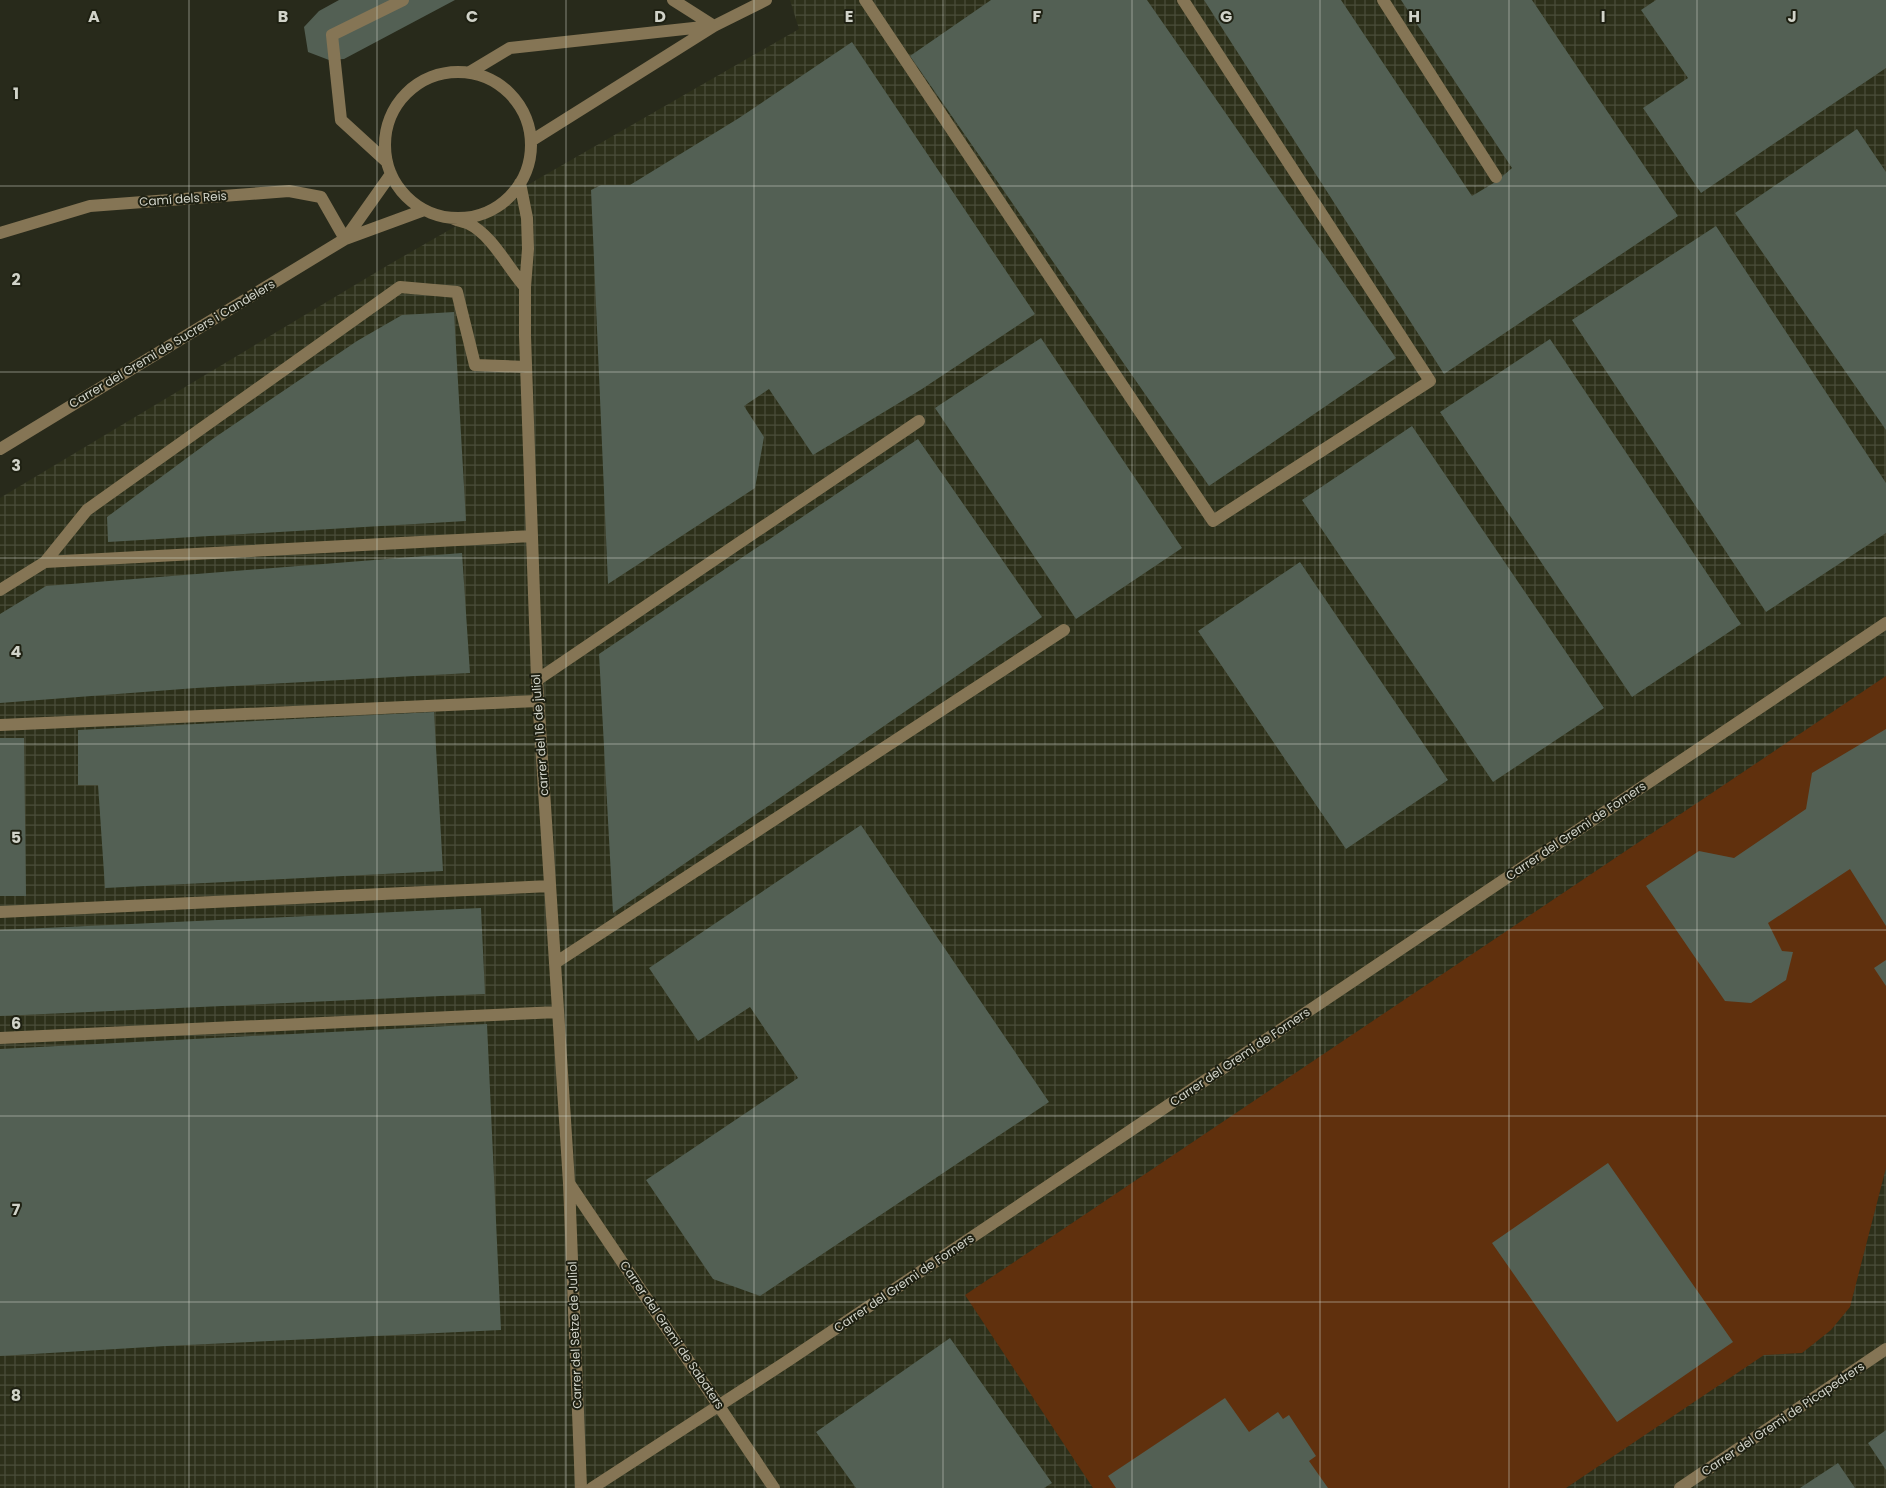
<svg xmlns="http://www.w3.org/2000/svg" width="1886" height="1488" font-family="Poppins,sans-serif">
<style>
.industrial{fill:url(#industrial-grid)}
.garden{fill:#60300d}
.building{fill:#536054}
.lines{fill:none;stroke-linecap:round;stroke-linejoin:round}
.minor{stroke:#857555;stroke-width:12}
.grid{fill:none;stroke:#d1d3c9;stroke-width:1;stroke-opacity:0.55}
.labels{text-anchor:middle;stroke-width:4;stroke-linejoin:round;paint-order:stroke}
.street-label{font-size:12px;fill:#d1d3c9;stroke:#1e2012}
.grid-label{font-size:16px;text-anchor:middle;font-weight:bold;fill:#d1d3c9;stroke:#1e2012;stroke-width:4;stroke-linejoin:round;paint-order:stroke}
</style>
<defs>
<pattern id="industrial-grid" width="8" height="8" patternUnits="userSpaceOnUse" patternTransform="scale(1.25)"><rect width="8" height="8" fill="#2d301a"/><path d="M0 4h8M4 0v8" fill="none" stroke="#4a4d3a"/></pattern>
</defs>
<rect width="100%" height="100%" fill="#282a1b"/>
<path class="industrial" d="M790,0h1096v1488h-1886v-990l390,-234 409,-235z"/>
<path class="garden" d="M1886,676v492l-36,139 -19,23 -29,23 -38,2 -198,133h-473l-128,-193z"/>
<path class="building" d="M339,0h116l-111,59 -15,1 -21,-8 -4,-25 15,-16z
M991,0h156l249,358 -187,128 -299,-430z
M1204,0h137l131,196 25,-15 15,-13 -111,-168h131l146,216 -234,158z
M1656,0h230v68l-185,125 -58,-85 45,-30 -47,-68z
M852,42l183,272 -113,75 -109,66 -44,-66 -25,17 20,31 -9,51 -147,96 -17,-394 10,-5h29l109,-67z
M1857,129l29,43v258l-151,-217z
M1716,226l170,257v50l-120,79 -194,-292z
M454,312l12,209 -358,21 -1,-25 107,-79 143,-97 45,-26z
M1041,338l141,210 -106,71 -141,-211z
M1550,339l191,285 -109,73 -192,-285z
M1412,426l192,282 -111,74 -191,-282z
M918,439l124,178 -429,296 -14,-259z
M462,553l8,120 -274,15 -196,15v-89l46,-28z
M1300,562l148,218 -102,69 -148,-218z
M434,712l9,159 -338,17 -7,-103h-20v-55z
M1886,729v197l-36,-57 -82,54 14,28 11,1 -7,28 -35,23 -26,-2 -79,-115 53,-35 35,7 72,-49 6,-36z
M0,738h24l2,158h-26z
M861,825l188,277 -289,194 -47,-17 -67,-99 152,-102 -48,-71 -52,34 -49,-73z
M481,908l4,86 -485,22v-86z
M1886,960v26l-12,-18z
M487,1024l14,306 -335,16 -166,10v-307z
M1608,1163l125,179 -116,80 -125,-179z
M950,1338l102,145 -8,5h-188l-40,-56z
M1225,1398l24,34 29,-20 5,7 6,-4 27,41 -7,5 19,27h-212l-8,-12z
M1886,1430v40l-18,-27z
M1838,1463l17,25h-55z"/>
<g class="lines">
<path class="minor" d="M673,0l41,26
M865,0l348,521 217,-140 -247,-381
M1383,0l113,177
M470,72l40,-24 202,-22
M385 145a73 73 0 1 1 146 0a73 73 0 1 1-146 0Z
M531,141l183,-115 52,-26
M387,162l-46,-42 -9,-85 71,-35
M520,183l7,35 1,31 -3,38v49l12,344 32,503 12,305
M454,219c5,2 11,3 15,5 23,11 39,44 56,63
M0,233l90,-27 199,-15 32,6 24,42
M345,239l46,-65
M0,449l345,-210 79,-29
M45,562l42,-52 313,-223 57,5 18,73 51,2
M0,590l45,-28 487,-26
M537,680l382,-259
M0,725l538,-24
M0,912l550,-26
M555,963l509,-333
M0,1038l558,-26
M569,1183l205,305
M592,1488l197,-128 1097,-737
M1680,1488l206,-139"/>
</g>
<path class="grid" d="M189,0v1488M377,0v1488M566,0v1488M754,0v1488M943,0v1488M1132,0v1488M1320,0v1488M1509,0v1488M1697,0v1488M0,186h1886M0,372h1886M0,558h1886M0,744h1886M0,930h1886M0,1116h1886M0,1302h1886"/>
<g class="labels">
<g class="street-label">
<text transform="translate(183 199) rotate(-4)" y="4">Camí dels Reis</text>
<text transform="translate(172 344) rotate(-31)" y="4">Carrer del Gremi de Sucrers i Candelers</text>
<text transform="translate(540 735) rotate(-94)" y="4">carrer del 16 de juliol</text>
<text transform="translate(1576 831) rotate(-34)" y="4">Carrer del Gremi de Forners</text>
<text transform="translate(1240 1057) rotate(-34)" y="4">Carrer del Gremi de Forners</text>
<text transform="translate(904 1283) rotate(-34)" y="4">Carrer del Gremi de Forners</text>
<text transform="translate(575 1335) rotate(-92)" y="4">Carrer del Setze de Juliol</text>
<text transform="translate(672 1335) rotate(56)" y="4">Carrer del Gremi de Sabaters</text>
<text transform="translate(1783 1419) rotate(-34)" y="4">Carrer del Gremi de Picapedrers</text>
</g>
</g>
<g class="grid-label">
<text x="94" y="22">A</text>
<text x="283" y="22">B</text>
<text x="472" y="22">C</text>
<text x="660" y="22">D</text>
<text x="849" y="22">E</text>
<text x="1037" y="22">F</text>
<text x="1226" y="22">G</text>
<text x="1414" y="22">H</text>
<text x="1603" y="22">I</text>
<text x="1792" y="22">J</text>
<text x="16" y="99">1</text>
<text x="16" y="285">2</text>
<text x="16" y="471">3</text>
<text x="16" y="657">4</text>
<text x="16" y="843">5</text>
<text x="16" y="1029">6</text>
<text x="16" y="1215">7</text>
<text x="16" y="1401">8</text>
</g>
</svg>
